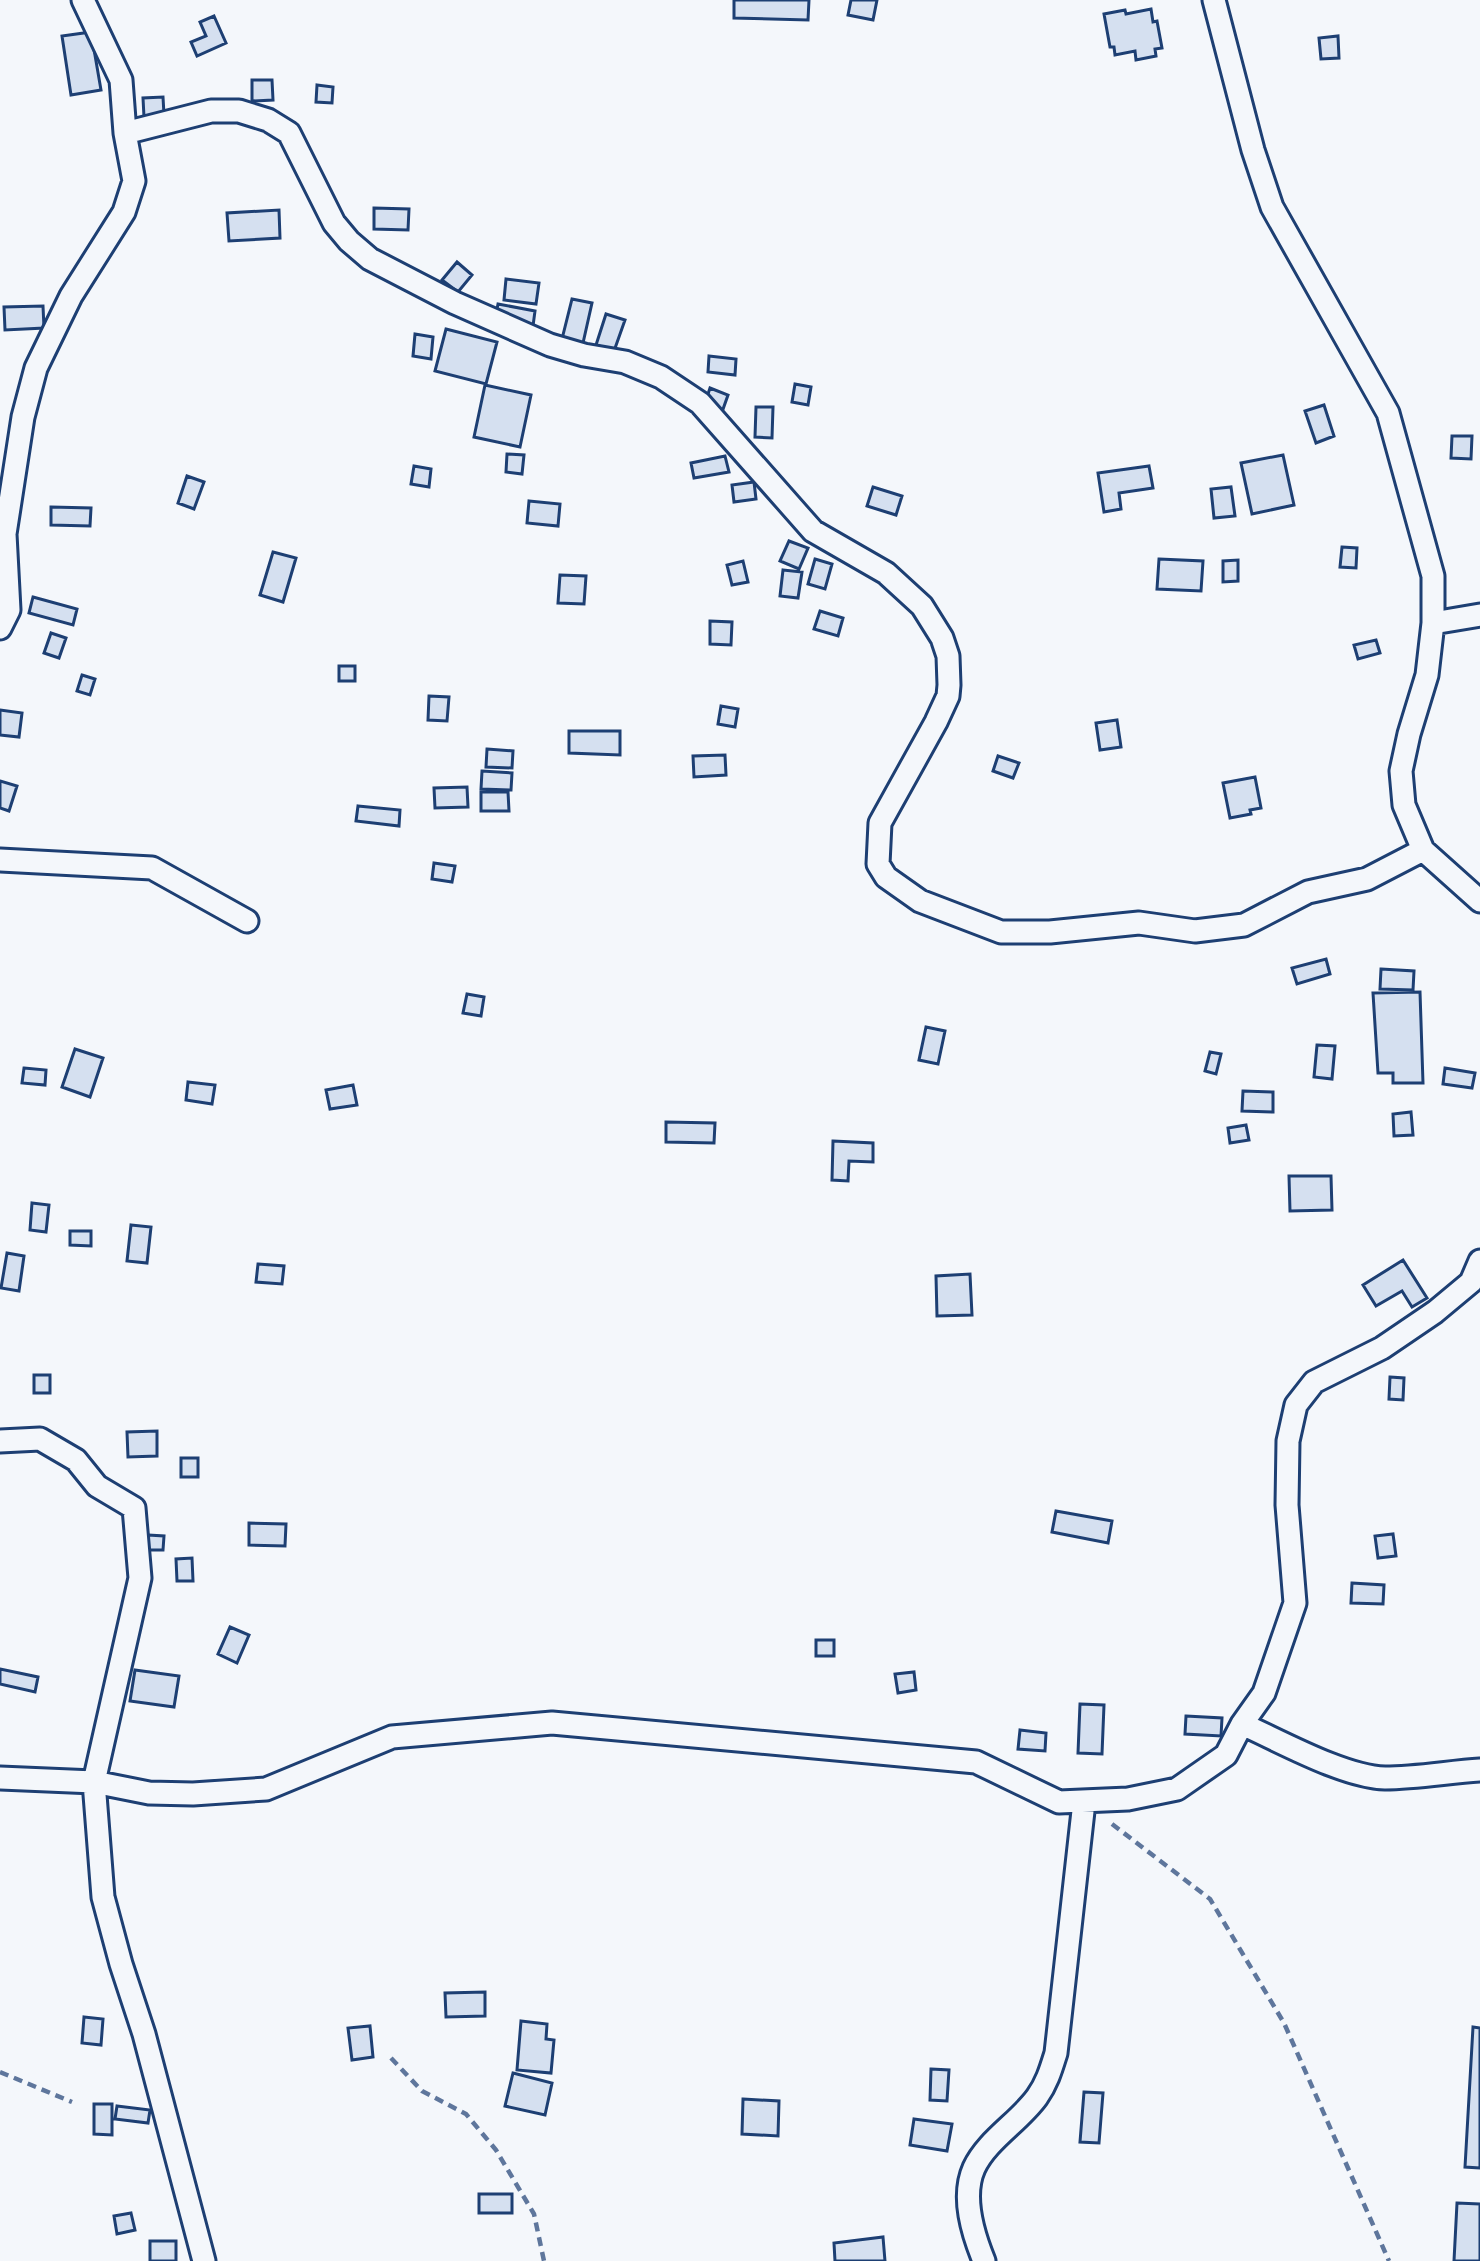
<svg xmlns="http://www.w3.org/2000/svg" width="1480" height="2261" font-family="'Titillium Web',sans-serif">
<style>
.building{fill:#d5e0f0;stroke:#1d3f73;stroke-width:3}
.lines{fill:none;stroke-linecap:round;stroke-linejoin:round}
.minor-casing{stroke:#1d3f73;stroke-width:27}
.path{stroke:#5e769c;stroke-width:4.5;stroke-dasharray:9 6;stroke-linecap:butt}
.minor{stroke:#f4f7fb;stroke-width:21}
</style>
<rect width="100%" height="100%" fill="#f4f7fb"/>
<path class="building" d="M734,0h75l-1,20 -74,-2z
M851,0h26l-4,20 -25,-5z
M1151,9l2,13 4,-1 5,27 -7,1 1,7 -20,4 -1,-9 -20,4 -1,-8h-4l-6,-33 21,-4 1,4z
M214,16l12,27 -29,13 -6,-14 15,-6 -6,-14z
M91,32l10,58 -30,5 -9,-59z
M1338,36l1,22 -18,1 -2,-21z
M252,80h20l1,20 -21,1z
M317,85l16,2 -1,16 -16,-1z
M163,97l1,18 -20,2 -1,-19z
M374,208l35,1 -1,21 -34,-1z
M279,210l1,28 -51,3 -2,-28z
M457,262l15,13 -14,17 -16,-12z
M506,279l33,4 -3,21 -32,-4z
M572,299l20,4 -9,40 -21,-4z
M498,304l37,7 -2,15 -38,-7z
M43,306l1,22 -39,2 -1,-23z
M606,314l19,6 -11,31 -18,-6z
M446,329l51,13 -11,42 -51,-13z
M415,334l18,3 -2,22 -18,-3z
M709,356l27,3 -1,16 -27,-3z
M795,384l16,3 -3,18 -16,-3z
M485,385l46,10 -11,52 -46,-10z
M710,388l18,7 -6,17 -18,-6z
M1324,405l10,31 -18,7 -11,-32z
M756,407h17l-1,31 -17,-1z
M1452,436h20l-1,23 -20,-1z
M507,454l17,1 -2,19 -16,-2z
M1283,455l11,50 -42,9 -11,-51z
M725,456l4,16 -35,6 -3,-15z
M414,466l17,3 -2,18 -18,-3z
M1149,466l4,22 -34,5 2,16 -17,3 -6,-39z
M187,476l17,6 -10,27 -16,-6z
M754,482l2,17 -22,3 -2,-17z
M873,487l29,9 -6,19 -29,-9z
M1231,487l4,29 -21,2 -3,-29z
M529,501l31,3 -2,22 -31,-3z
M51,507l40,1 -1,18 -39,-1z
M789,541l19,7 -9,21 -19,-8z
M1342,547l15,1 -1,20 -16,-1z
M273,552l23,6 -13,44 -23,-7z
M815,559l17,5 -7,25 -17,-5z
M1159,559l44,2 -2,30 -44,-2z
M1238,560v21l-15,1v-21z
M743,561l5,21 -16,3 -5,-20z
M783,570l19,2 -4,26 -18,-2z
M560,575l26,1 -2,28 -26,-1z
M33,597l44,12 -4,16 -44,-12z
M820,611l23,7 -5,18 -24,-7z
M710,621l22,1 -1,23 -21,-1z
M51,633l15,5 -7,20 -15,-5z
M1376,640l4,13 -22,6 -4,-14z
M339,666h16v15h-16z
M82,675l13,4 -5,16 -13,-4z
M429,696l20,1 -2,24 -19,-1z
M721,706l17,3 -3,18 -17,-3z
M0,710l22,3 -3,24 -19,-2z
M1117,720l4,27 -21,3 -4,-27z
M569,731h51v24l-51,-2z
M487,749l26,2 -1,17 -26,-1z
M725,755l1,20 -32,2 -1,-21z
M998,756l21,7 -6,15 -20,-7z
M482,771l30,2 -1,17 -30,-1z
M1255,777l6,31 -11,2 1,4 -21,4 -7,-35z
M0,781l17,5 -8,25 -9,-3z
M467,787l1,20 -33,1 -1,-20z
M481,792h27l1,19h-28z
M358,806l42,4 -1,16 -43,-5z
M434,863l21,3 -3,16 -20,-3z
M1326,959l4,15 -33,10 -5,-16z
M1381,969l33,2 -1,19 -33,-1z
M1420,992l3,91h-30v-10h-15l-5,-80z
M467,994l17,3 -3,19 -18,-3z
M926,1027l19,4 -7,33 -19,-4z
M1317,1045l18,1 -3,33 -18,-2z
M75,1049l28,9 -13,39 -28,-10z
M1210,1052l11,2 -5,20 -11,-3z
M24,1068l22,2 -1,15 -23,-2z
M1445,1068l30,5 -3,15 -29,-4z
M188,1082l27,3 -3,19 -26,-4z
M353,1085l4,20 -27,4 -4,-19z
M1243,1091l30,1v20l-31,-1z
M1411,1112l2,23 -19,1 -1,-22z
M666,1122l49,1 -1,20 -48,-1z
M1246,1125l3,15 -19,3 -2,-15z
M833,1141l40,2v19l-24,-1 -1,20 -16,-1z
M1289,1176h42l1,34 -42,1z
M32,1203l17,2 -3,27 -16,-2z
M131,1225l20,2 -4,36 -20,-2z
M70,1231h21v15l-21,-1z
M7,1253l17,3 -5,35 -18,-3z
M1403,1260l24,38 -15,9 -10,-16 -26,15 -13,-21z
M258,1264l26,2 -2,18 -26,-2z
M970,1274l2,41 -35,1 -1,-40z
M34,1375h16v18h-16z
M1390,1377l14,1 -1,22 -14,-1z
M157,1431v25l-29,1 -1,-25z
M181,1458h17v19h-17z
M1056,1511l56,10 -4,22 -56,-11z
M249,1523l37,1 -1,22 -36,-1z
M1393,1534l3,22 -18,2 -3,-22z
M148,1535l16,1 -1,14h-16z
M192,1558l1,23h-16l-1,-22z
M1352,1583l32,2 -1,19 -32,-1z
M230,1627l19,8 -12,28 -19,-9z
M816,1640h18v16h-18z
M0,1669l38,8 -3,15 -35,-8z
M135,1670l44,6 -5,31 -44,-6z
M914,1672l2,18 -18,3 -3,-19z
M1080,1704l24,1 -2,49 -24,-1z
M1186,1716l36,2 -1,18 -36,-2z
M1020,1730l26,3 -1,18 -27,-2z
M485,1992v24l-39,1 -1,-24z
M84,2017l19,2 -2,26 -19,-2z
M521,2021l26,3 -1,15 8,1 -3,33 -34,-3z
M370,2026l3,31 -21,3 -4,-32z
M1473,2027l7,1v140l-15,-1z
M931,2069l18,1 -2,31 -17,-1z
M513,2073l39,10 -7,32 -40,-9z
M1084,2092l19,1 -4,50 -19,-1z
M743,2099l36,2 -1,35 -36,-2z
M94,2104h18v31l-18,-1z
M117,2106l33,4 -2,13 -33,-4z
M914,2119l38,5 -5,27 -37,-6z
M479,2194h33v19h-33z
M1457,2203l23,1v57h-26z
M131,2213l4,17 -18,4 -3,-18z
M883,2237l2,24h-50l-1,-18z
M150,2241h26v20h-26z"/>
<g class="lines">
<g class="minor-casing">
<path id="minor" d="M1214,0l39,150 19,57 116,206 45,163v47l-6,52 -18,59 -8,37 3,34 19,45 57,51
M125,133l86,-22h28l29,9 21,13 45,90 15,18 21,18 85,44 95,42 34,10 41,7 36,15 39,26 113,128 73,42 36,33 20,32 6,18 1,29 -1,11 -12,26 -56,101 -2,41 8,13 34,24 81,31h49l89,-9 56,8 49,-6 64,-33 59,-13 56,-29
M1433,623l47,-8
M0,628l9,-18 -4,-76 18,-117 13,-49 35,-72 53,-84 10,-31 -9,-48 -4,-53 -38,-80
M0,860l152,8 95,53
M0,1441l40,-2 36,21 21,26 37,22 6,70 -46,204 9,115 18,67 23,70 60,227
M1242,1724c38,17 102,53 143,54 31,0 64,-6 95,-8
M0,1778l94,4 55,11 44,1 73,-5 126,-52 160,-14 424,39 83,40 69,-3 49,-10 49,-34 16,-31 22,-31 31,-90 -8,-98 1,-64 8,-36 18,-23 68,-34 53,-36 36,-30 9,-21
M984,2261c-11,-27 -23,-64 -10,-93 13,-28 45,-46 63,-71 10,-14 14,-28 19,-44l28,-251"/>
</g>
<path class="path" d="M1112,1824l98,75 74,124 105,238
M391,2058l31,33 44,23 30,36 38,64 10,47
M0,2072l72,30"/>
<use href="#minor" class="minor"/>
</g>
</svg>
